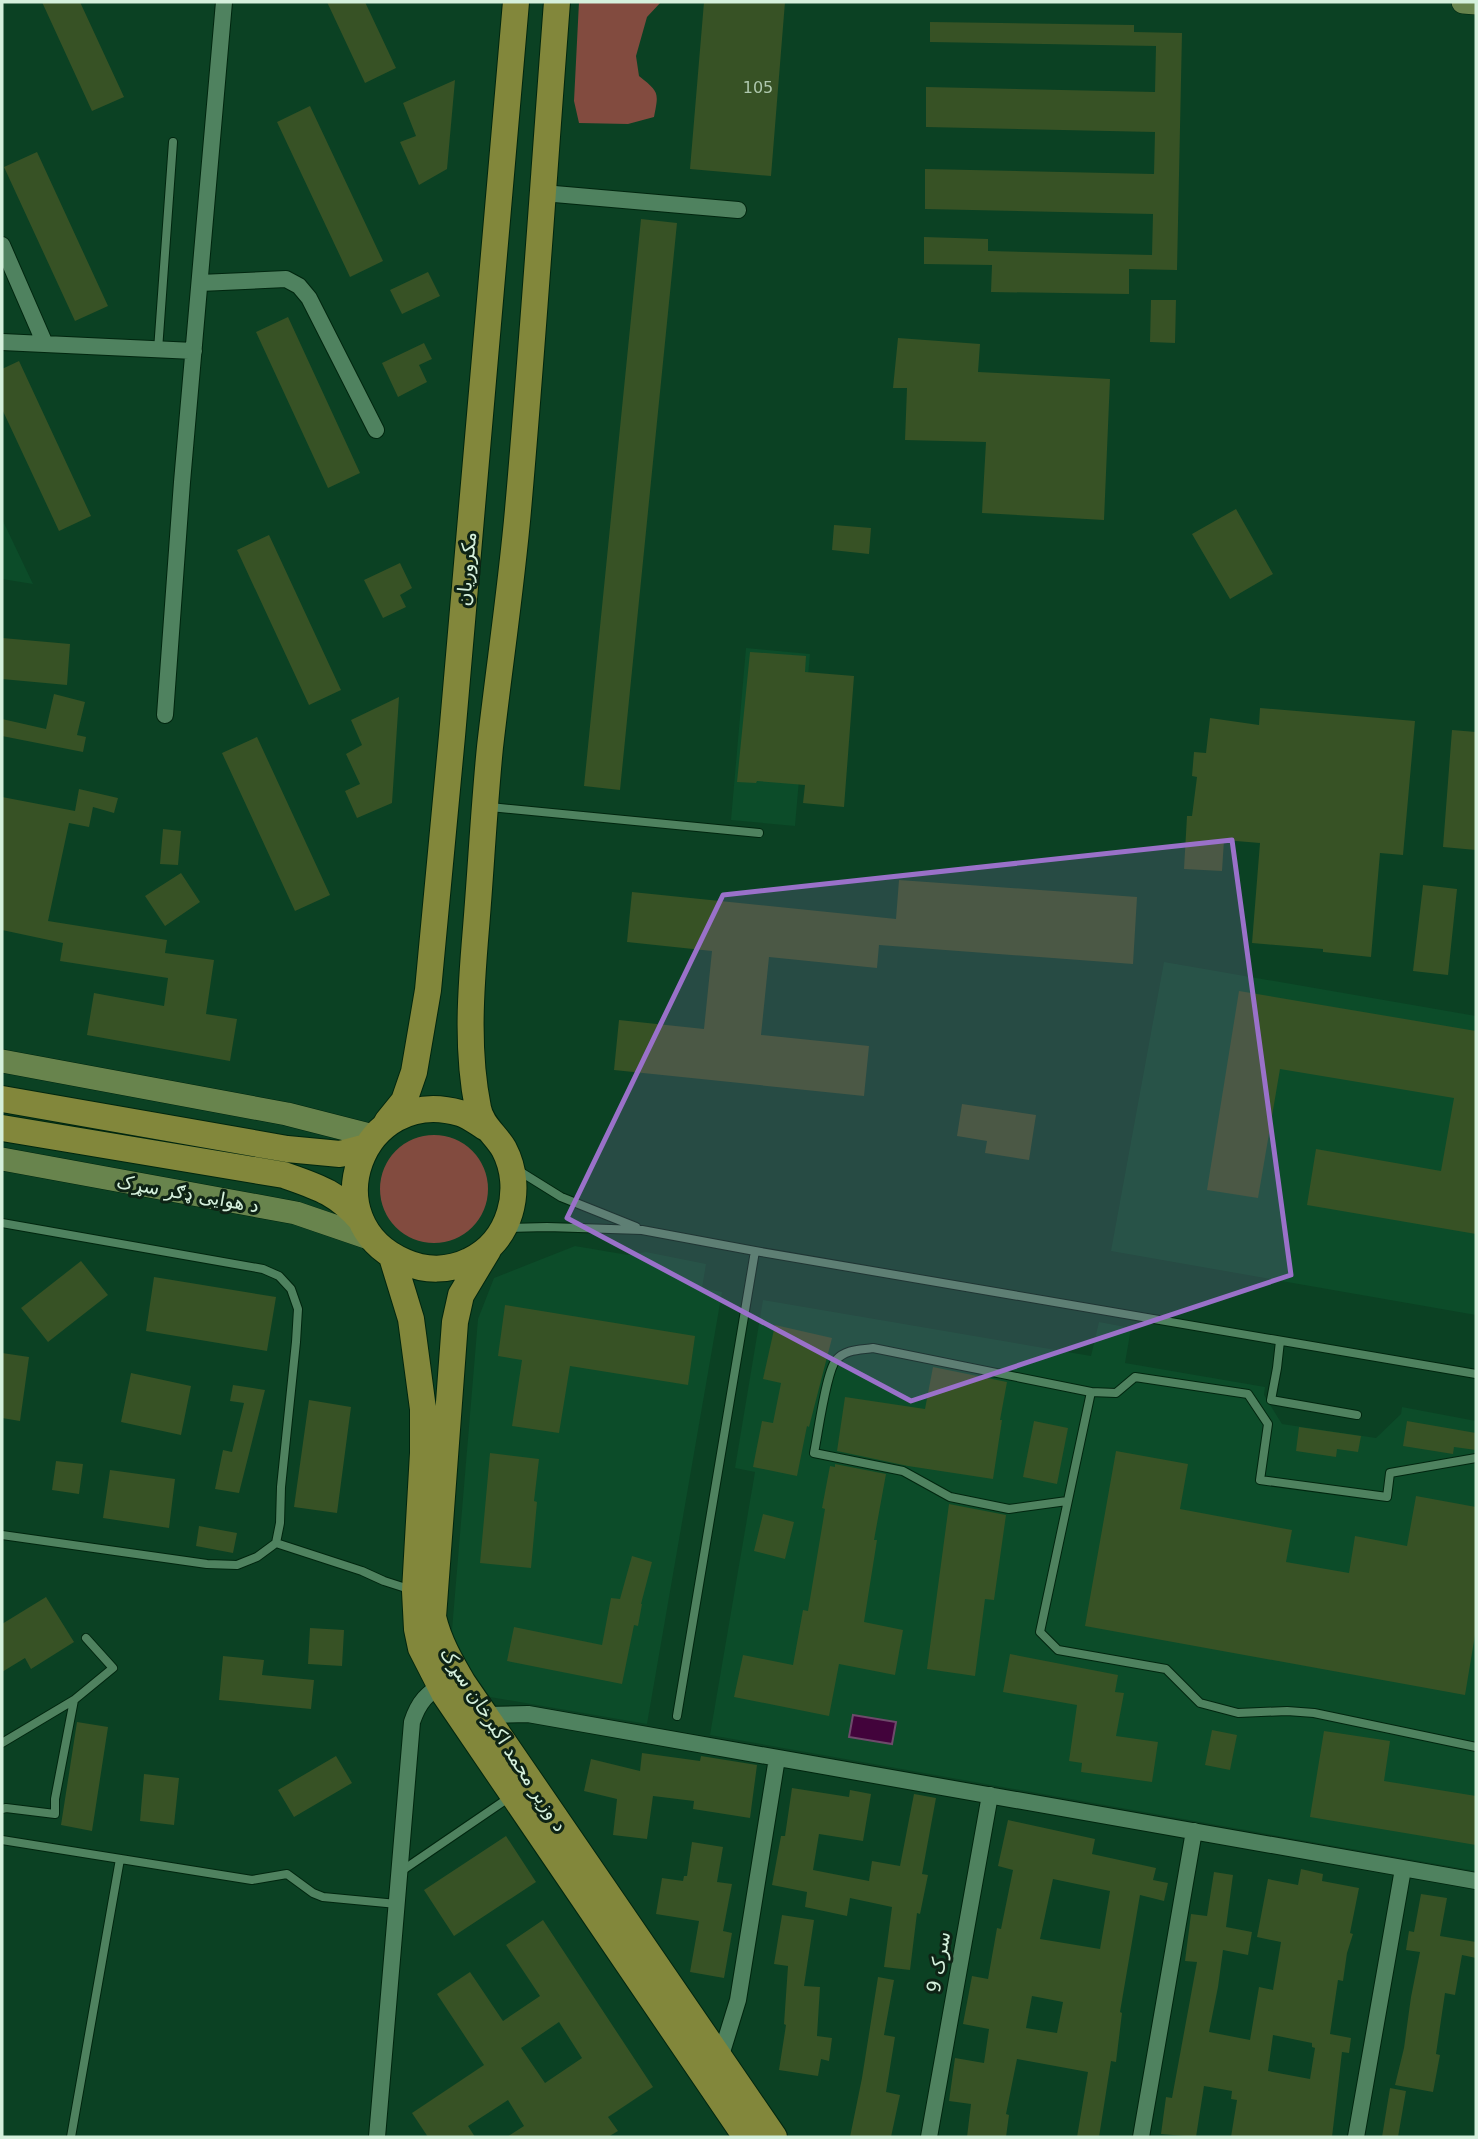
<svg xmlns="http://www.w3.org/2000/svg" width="1478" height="2139" font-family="'DejaVu Sans','Noto Sans Arabic',sans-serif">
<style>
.built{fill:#0c4c29}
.green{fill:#824b3f}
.water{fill:#42033b;stroke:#6e4a6b;stroke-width:2}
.building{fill:#375225;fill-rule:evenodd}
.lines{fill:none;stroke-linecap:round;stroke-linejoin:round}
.service-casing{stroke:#00260f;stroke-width:10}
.minor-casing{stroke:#00260f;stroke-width:18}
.secondary-casing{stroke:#00260f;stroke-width:24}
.primary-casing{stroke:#00260f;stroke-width:28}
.service{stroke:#4f825f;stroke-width:8}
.minor{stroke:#4f825f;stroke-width:16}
.secondary{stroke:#68844d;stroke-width:23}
.primary{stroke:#82873b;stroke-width:26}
.marked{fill:#9a71c9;fill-opacity:0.2;stroke:#9a71c9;stroke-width:5;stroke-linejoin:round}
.labels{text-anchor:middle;stroke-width:6;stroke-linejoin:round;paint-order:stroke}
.number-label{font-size:16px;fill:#aec8ae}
.street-label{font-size:19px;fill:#d5f0dc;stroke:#0e2315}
</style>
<rect width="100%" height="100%" fill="#0b4123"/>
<path class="built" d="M2,519l31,65 -31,-5z
M746,648l64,6 -15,172 -64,-6z
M1164,962l312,54v299l-365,-64z
M575,1246l53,9 18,-3 60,12 -4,24 20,4 -75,432 -157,-27 -39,-55 27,-323 16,-41z
M763,1300l328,56 8,-34 32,6 -6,35 140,24 -1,8 18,29 94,14 25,-24 1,-7 74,14v450l-766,-136 45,-263 -20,-4z"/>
<path class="green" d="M579,2h82l-14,15 -11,39 3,20c20,16 20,16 15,41l-26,7 -49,-1 -5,-22z
M380 1189a54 54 0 1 1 108 0a54 54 0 1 1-108 0Z"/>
<path class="water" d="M853,1715l43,7 -4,22 -43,-7z"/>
<path class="building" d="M42,2h38l44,95 -32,14z
M327,2h38l31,66 -31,15z
M704,2h81l-14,174 -81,-7z
M930,22l204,3v7l48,1 -5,237 -48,-1v25l-138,-2 1,-27 -68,-1v-27l64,2v12l164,4 1,-41 -228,-5v-40l229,5 1,-42 -229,-5v-40l229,5 1,-46 -226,-4z
M455,80l-8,89 -28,16 -19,-43 16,-6 -13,-33z
M310,106l73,155 -33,16 -73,-155z
M37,152l71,154 -33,15 -71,-154z
M641,219l36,4 -57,567 -36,-4z
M428,272l12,24 -38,18 -12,-24z
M1151,300h25l-1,43 -25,-1z
M288,317l72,156 -32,15 -72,-156z
M898,338l82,6 -2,28 132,7 -6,141 -122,-7 4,-71 -81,-2 2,-52h-14z
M424,343l8,16 -13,6 8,17 -29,15 -16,-34z
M19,361l72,155 -32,15 -57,-122v-40z
M1236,509l37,65 -43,25 -38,-65z
M834,525l37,3 -2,26 -37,-4z
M269,535l72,155 -32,15 -72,-155z
M400,563l12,25 -12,7 6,12 -23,11 -19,-38z
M2,638l68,6 -3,41 -65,-6z
M750,652l56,4 -1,16 49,4 -10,131 -41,-4 2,-18 -48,-4 -1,2 -19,-1z
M54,694l31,8 -8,33 9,2 -3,15 -81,-16v-17l44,10z
M399,697l-7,106 -35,15 -12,-27 15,-7 -14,-30 16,-9 -11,-25z
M1260,708l155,13 -12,134 -23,-2 -9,104 -48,-5v-3l-71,-6 8,-100 -36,-3 -2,31 -38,-2 3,-53h5l5,-39 -5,-1 2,-24 12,1 4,-35 49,7z
M1452,730l24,2v118l-33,-3z
M257,737l73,158 -35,16 -73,-158z
M79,789l39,9 -4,15 -21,-6 -4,20 -20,-4 -21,98 119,19 -2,13 49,7 -8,54 31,5 -7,42 -143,-26 7,-42 70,13 4,-28 -108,-17 3,-18 -61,-13v-133l73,14z
M163,829l18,2 -3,34 -18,-1z
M181,873l19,29 -35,24 -20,-30z
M899,880l238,17 -4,67 -254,-19 -2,23 -108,-11 -8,78 108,11 -5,50 -250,-26 5,-50 85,9 8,-78 -85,-9 5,-50 264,27z
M1423,885l34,4 -9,86 -35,-4z
M1239,991l237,40v203l-169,-29 9,-56 125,22 13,-73 -174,-29 -22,129 -51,-8z
M962,1104l74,11 -7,45 -44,-7 2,-12 -30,-5z
M81,1261l27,34 -60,47 -27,-34z
M154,1277l122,20 -9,54 -121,-20z
M505,1305l190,31 -7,49 -118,-19 -11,67 -47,-7 10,-66 -24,-4z
M775,1325l57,13 -23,89 -2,-1 -10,50 -44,-9 9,-46 11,2 8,-40 -18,-4z
M2,1353l27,4 -9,64 -18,-3z
M933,1367l74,15 -7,38h2l-9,59 -85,-13 -71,-15 8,-54 80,12z
M131,1373l60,13 -10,49 -60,-13z
M233,1385l32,5 -26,103 -24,-4 8,-39 9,2 12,-49 -14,-2z
M309,1400l42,7 -14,106 -43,-6z
M1034,1421l34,7 -11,56 -34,-7z
M1407,1421l69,12v17l-22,-3 -1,7 -50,-8z
M1299,1427l62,9 -3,16 -21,-3 -1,8 -40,-6z
M1116,1451l72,13 -8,45 112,21 -6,32 63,11 6,-37 52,10 9,-50 60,11v122l-11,66 -380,-69z
M490,1453l49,6 -5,42 3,1 -6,66 -51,-5z
M56,1461l27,3 -4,30 -27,-4z
M835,1464l51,10 -12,66h3l-13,82 39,8 -8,45 -56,-11 -10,52 -95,-19 9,-42 50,10 10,-55 5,1 17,-102 -3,-1 8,-42 5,1z
M110,1470l65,9 -6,49 -66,-10z
M949,1504l57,11 -12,85 -9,-1 -10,77 -48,-7z
M763,1514l31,8 -9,37 -31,-8z
M199,1526l38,7 -4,20 -37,-7z
M632,1556l20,6 -11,42h1l-4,22 -4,-1 -12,59 -115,-23 7,-34 88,18 9,-47 9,1z
M46,1597l28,45 -43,27 -6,-11 -23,14v-48z
M310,1628l34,2 -2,36 -34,-2z
M1010,1654l108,21 -3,17 9,1 -8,43 42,6 -6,40 -71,-10 1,-9 -13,-2 8,-56 -74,-13z
M223,1656l41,4 -2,15 52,5 -3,29 -92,-9z
M77,1722l31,5 -16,104 -31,-6z
M1212,1730l25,5 -7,35 -25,-5z
M1324,1731l66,10 -6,40 92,15v49l-166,-28z
M642,1753l58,8 1,-5 56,9 -7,53 -57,-9 1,-8 -41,-5 -6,43 -34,-4 4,-36 -33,-8 7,-32 49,12z
M336,1756l16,27 -58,34 -16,-27z
M144,1774l35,4 -5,47 -34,-4z
M792,1788l57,9 1,-7 21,4 -8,47 -44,-7 -6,36 56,11 3,-20 28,5 14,-72 22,4 -14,76 6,1 -8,39 -3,-1 -7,57 -26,-3 8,-60 -42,-9 -3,18 -42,-9 2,-15 -35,-7 9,-49h4z
M1008,1820l87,19 -3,15 64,14 -3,12 15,3 -4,18 -24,-6 -20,117 2,1 -6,49 -5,-1 -12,76h-22l11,-65 -71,-13 -11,55 3,1 -3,22h-39l4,-33 -22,-3 6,-43 29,5 5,-34 -26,-5 9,-48 16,3 9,-51 4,1 12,-59 -15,-4zM1053,1879l57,12 -10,58 -60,-10zM1032,1996l31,6 -6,31 -31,-5z
M506,1836l30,46 -82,54 -30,-46z
M692,1842l31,5 -6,35 15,2 -9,47 9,2 -8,45 -34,-6 9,-51 -43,-7 6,-36 21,3 1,-5h3z
M1301,1869l22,5 -1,7 37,7 -9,45 3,1 -6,19 -4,28 -5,-1 -8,54 21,4 -2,15 -7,-1 -10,85h-101l6,-37 -6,-1 1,-8 -28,-5 -8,51 -35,-3 5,-37 6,1 25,-136 -12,-1 6,-47 16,2 7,-44 19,3 -7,52 26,5 -4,23 -25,-5 -5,37 -9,45 41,8 9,-53 14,3 8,-48 -24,-5 11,-58 30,6zM1273,2035l39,8v4l3,1 -5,31 -42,-8z
M1421,1894l26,4 -7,38 36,6v16l-14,-3 -7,40 -10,-2 -9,61 4,1 -7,37 -38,-7 9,-37 7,-51 9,-45 -14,-2 3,-19 5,1z
M782,1915l32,5 -10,66 16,1 -3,49 15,2 -3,23 -8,-2 -3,17 -39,-6 7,-45 -2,-1 4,-58 -14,-2z
M543,1920l110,167 -45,30 10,14 -10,6h-101l17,-11 -16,-26 -40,26 7,11h-47l-16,-24 72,-48 -47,-71 33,-22 33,49 37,-25 -34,-51zM559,2022l23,36 -37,25 -24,-35z
M878,1977l16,3 -10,55 11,2 -9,55 14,3 -9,42h-41l12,-59z
M1390,2088l16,3 -8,46h-16z"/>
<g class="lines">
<g class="service-casing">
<path id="service" d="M158,350l15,-208
M490,807l269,26
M516,1169l45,28 75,30
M2,1223l261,46 16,7 12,13 7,20 -2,33 -15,145 -1,36 -4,20 -19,14 -20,8 -30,-1 -205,-29
M508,1228l39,-1 95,3 113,21 721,123
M1280,1341l-3,27 -6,32 86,15
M1091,1392l-51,240 18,18 108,19 34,34 38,10 49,-2 27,2 162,34
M1067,1501l-58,8 -59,-12 -47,-26 -89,-18c4,-19 12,-81 22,-93 10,-11 24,-10 37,-12l218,44 25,1 19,-16 113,17 20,30 -8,56 127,17 3,-24 86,-15
M276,1543l86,28 22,10 28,9
M677,1716l78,-465
M2,1743l72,-43
M2,1809l4,-1 49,6v-15l19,-99 39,-32 -27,-30
M2,1840l250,40 35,-6 26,19 10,4 74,7
M400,1872l110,-75
M71,2137l49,-278"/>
</g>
<g class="minor-casing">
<path id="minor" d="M543,193l195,17
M2,245l43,99
M200,283l86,-4 13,7 10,12 67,132
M2,342l192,9
M165,715l17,-233 42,-480
M485,1715l43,-1 948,167
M719,2062l19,-62 39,-242
M377,2137l35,-415c7,-21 15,-28 33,-40
M929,2137l61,-342
M1141,2137l53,-306
M1356,2137l47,-268"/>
</g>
<g class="secondary-casing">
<path id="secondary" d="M1463,2l13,1
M2,1061l285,53 86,22
M2,1159l294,54 76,26"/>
</g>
<g class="primary-casing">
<path id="primary" d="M2,1099l285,50 53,5 26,-7
M387,1122l17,-21 10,-29 14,-82 24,-254 64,-734
M2,1128l282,47c34,12 52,17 77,45
M488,1129c-9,-5 -18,-13 -28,-16 -99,-29 -149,109 -55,149 20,9 44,9 64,-1 41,-19 56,-72 35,-112 -8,-14 -23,-24 -26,-41 -12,-59 -7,-121 -2,-180 5,-60 8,-121 14,-181 9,-79 21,-158 28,-237 15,-169 26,-339 39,-508
M488,1250l-27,45 -6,27 -22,295c6,25 17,44 30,66l311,454
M392,1257l19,62 12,90v44l-8,138 2,38 4,19 24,47 301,442"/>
</g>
<use href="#service" class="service"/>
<use href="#minor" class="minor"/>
<use href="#secondary" class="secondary"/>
<use href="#primary" class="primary"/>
</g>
<path class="marked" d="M1232,840l59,435 -380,126 -344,-183 156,-323z"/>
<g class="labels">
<g class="number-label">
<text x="758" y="93">105</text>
</g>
<g class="street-label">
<text transform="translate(466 569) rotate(-85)" y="7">مکروریان</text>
<text transform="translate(188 1193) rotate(10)" y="7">د هوایی ډګر سړک</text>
<text transform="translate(504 1739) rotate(57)" y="7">د وزیر محمد اکبرخان سړک</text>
<text transform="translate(938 1962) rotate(-80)" y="7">سرک 9</text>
</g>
</g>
<rect width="1478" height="2139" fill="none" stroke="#d5f0dc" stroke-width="7"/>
</svg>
